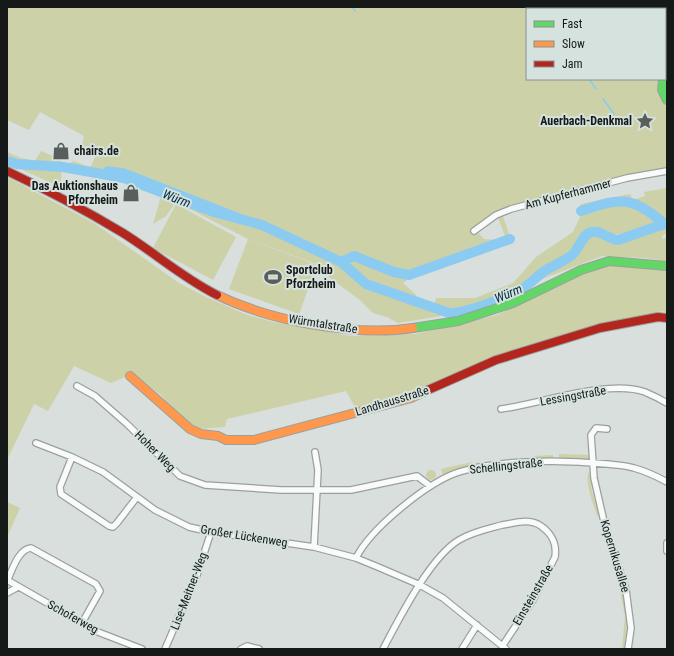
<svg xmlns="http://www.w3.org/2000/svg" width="674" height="656" font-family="'Roboto Condensed',sans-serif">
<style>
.green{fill:#ccd1a8}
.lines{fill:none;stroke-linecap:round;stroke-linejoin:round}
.stream{stroke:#8bcbf1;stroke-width:1.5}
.canal{stroke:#8bcbf1;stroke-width:5.5}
.river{stroke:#8bcbf1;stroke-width:10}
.street-casing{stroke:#9ba09e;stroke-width:8}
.fast-casing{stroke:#9ba09e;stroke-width:10}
.slow-casing{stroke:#9ba09e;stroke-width:10}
.jam-casing{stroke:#9ba09e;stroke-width:10}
.street{stroke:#f9fafa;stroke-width:5.5}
.fast{stroke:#63d668;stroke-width:8}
.slow{stroke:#ff974d;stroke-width:8}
.jam{stroke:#b3261e;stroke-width:8}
.labels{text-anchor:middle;stroke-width:4;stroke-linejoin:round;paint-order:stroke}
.poi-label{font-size:12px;font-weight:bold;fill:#151918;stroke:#d5e2de;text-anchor:end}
.street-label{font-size:12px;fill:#151918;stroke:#d5e2de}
.water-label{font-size:13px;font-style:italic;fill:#042d43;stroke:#d5e2de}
</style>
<rect width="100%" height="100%" fill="#d8dfdd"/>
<path class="green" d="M7,7h660v53l-2,3v-54h-138v70h131l1,16 8,13v62l-147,35 -45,24 9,10 15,1 6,-4 -7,-18 5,-2 8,24 -3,4 -95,32 -10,7 13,12 -1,9 24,9 2,3 -43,7 -11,-6 -14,-4 -13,-13 -41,-30v-5l-73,-27 -70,-36 -10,14 -13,8 9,-31 -32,-11 -64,-13 4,-6 4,-2 15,6 2,-1 4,-9 -14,-7 3,-14 -44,-24 -11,18 -22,-10z
M41,151l21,9 -1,22 -5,3 -49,-22v-11l14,6 14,3z
M7,177l87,46 85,60 29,15 37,16 28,8 78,14 64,-2 82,-19 90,-44 23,-6h22l35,4v44l-5,-2 -57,14 -64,21 -133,50 -52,13 -10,-18 -119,28 -2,8 -27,2 -20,-13 -17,-21 -29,-21 -21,9 -37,-17 -26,45 -14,-7 -27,56z
M667,188v32l-48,14h-8l-16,-6 -8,2 -20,26 -25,11 -14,11 -7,10 -57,21 -13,2 -17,-4 2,-9h39l38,-15 23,-26 37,-25 7,-15 -1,-10 2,-3 49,-10 3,6 12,-4 -1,-4z
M176,204l60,33 -23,43 -60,-32z
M667,224v9l-5,3 1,3 4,-2v24l-22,-3 -43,-2 -73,28 15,-12 27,-15 19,-23c9,-3 13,4 20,6 18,5 42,-7 57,-16z
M248,239l69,26 -18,49 -70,-25z
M559,454l32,1v4l-32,-1z
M553,455v3l-20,1v-3z
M472,462v2l-29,11 -2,-6z
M426 475a5 5 0 1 1 10 0a5 5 0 1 1-10 0Z
M589,472l3,19 7,24 -2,1c-3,-10 -13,-35 -8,-44z
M419,489l1,1 -28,22 -1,-1z
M7,502l13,6 -13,29z
M617,576h2c8,25 10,47 5,73h-2l3,-33z"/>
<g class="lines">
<path class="stream" d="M352,7l3,4
M589,79l7,10
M603,99l11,15"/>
<path class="canal" d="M107,169l17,2 138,54"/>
<path class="river" d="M7,161l10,3 46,3 61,11 90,34 48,13 79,37 25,22 83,29c16,1 58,-16 73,-24 8,-5 15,-13 24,-19 8,-5 19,-9 26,-15 7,-6 11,-22 20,-23 9,-2 16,7 26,8l49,-17
M581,211c42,-14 49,-15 84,13
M341,262l13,-6 40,16 15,3 101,-36"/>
<g class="street-casing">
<path id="street" d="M474,231l22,-16 15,-6 116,-31 40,-7
M77,386l18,10 32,28 53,52 25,9 76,5h70l66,-14 13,10
M501,409c39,-5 107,-30 144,-17 7,3 15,7 22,11
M607,429l-11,-1 -5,7 3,43 11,48 21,64 5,38 -3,21
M36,443l36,14 31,15 52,38 34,17 22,5 103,15 42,11 22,9 42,18 23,13 63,51
M72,457l-12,30 1,7 48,32 4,1 4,-4 20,-26
M667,543v8
M314,547l4,-77 -3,-18
M356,558c15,-30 72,-76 103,-86 41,-13 106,-12 148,-8 8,1 18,1 27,4 11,3 22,8 33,14
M7,580l91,52 44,17
M7,581c5,-10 11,-32 24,-33l65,36 4,7 -18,32
M7,593l11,-6
M165,649l32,-74 14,-43
M241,649l6,-3 12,3
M383,649c16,-30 47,-92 76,-109 13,-8 29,-11 43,-15 13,-2 27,-7 39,1 11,8 16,17 14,31l-22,43 -30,45
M462,649l15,-24"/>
</g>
<g class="fast-casing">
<path id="fast" d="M663,79l-1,11 5,10
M413,328l45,-7 55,-18 68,-33 28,-9 58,5"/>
</g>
<g class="slow-casing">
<path id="slow" d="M665,74l2,-4
M217,295c54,26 137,42 196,33
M130,376l60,53 11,5 17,2 8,4h28l157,-42 17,-8"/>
</g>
<g class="jam-casing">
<path id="jam" d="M7,171c40,19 78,39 116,62 32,20 60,45 94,62
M428,390l68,-30 104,-32 58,-11 9,1"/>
</g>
<use href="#street" class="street"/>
<use href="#fast" class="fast"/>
<use href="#slow" class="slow"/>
<use href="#jam" class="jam"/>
</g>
<defs>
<g id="sight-bare" transform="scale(1.38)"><path d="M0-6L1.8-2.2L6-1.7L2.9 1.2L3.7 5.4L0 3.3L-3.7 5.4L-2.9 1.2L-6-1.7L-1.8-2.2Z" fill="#595e5d" stroke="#d5e2de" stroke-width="2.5" paint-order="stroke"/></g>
<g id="shop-bare" transform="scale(1.38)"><path d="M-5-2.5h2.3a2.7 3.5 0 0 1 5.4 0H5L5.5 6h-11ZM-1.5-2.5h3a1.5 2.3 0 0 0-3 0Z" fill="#595e5d" stroke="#d5e2de" stroke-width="2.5" paint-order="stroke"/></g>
<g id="stadium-bare" transform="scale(1.38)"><path d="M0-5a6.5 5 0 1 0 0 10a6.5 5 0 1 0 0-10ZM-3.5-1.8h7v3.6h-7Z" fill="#595e5d" stroke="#d5e2de" stroke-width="2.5" paint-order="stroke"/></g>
</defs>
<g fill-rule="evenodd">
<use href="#sight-bare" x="645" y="121"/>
<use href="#shop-bare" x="61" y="151"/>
<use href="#shop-bare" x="131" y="193"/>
<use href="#stadium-bare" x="273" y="277"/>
</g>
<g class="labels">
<g class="poi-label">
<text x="632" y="125">Auerbach-Denkmal</text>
<text x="74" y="155" text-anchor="start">chairs.de</text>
<text x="118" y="190">Das Auktionshaus<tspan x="118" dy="14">Pforzheim</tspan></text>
<text x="286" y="274" text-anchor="start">Sportclub<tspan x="286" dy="14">Pforzheim</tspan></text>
</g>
<g class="street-label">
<text transform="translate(568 194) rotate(-15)" y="4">Am Kupferhammer</text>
<text transform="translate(323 324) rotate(9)" y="4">Würmtalstraße</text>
<text transform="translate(573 396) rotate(-10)" y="4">Lessingstraße</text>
<text transform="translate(392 401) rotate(-17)" y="4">Landhausstraße</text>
<text transform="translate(155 451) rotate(45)" y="4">Hoher Weg</text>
<text transform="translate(506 466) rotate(-6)" y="4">Schellingstraße</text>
<text transform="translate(244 536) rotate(9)" y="4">Großer Lückenweg</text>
<text transform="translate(615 556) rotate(73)" y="4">Kopernikusallee</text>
<text transform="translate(189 591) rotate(-69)" y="4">Lise-Meitner-Weg</text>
<text transform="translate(533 595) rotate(-60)" y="4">Einsteinstraße</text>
<text transform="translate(73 617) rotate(29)" y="4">Schoferweg</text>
</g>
<g class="water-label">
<text transform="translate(177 198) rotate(21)" y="5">Würm</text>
<text transform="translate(508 293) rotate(-23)" y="5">Würm</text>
</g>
</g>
<rect width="674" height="656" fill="none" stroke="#151918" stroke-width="16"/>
<rect x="526" y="8" width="140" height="72" fill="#d5e2de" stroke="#88928f"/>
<rect x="534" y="21" width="20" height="6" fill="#63d668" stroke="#88928f"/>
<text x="562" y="28" font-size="12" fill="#151918">Fast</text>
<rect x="534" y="41" width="20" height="6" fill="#ff974d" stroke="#88928f"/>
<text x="562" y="48" font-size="12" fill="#151918">Slow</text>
<rect x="534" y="61" width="20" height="6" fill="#b3261e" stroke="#88928f"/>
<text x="562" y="68" font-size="12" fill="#151918">Jam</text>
</svg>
